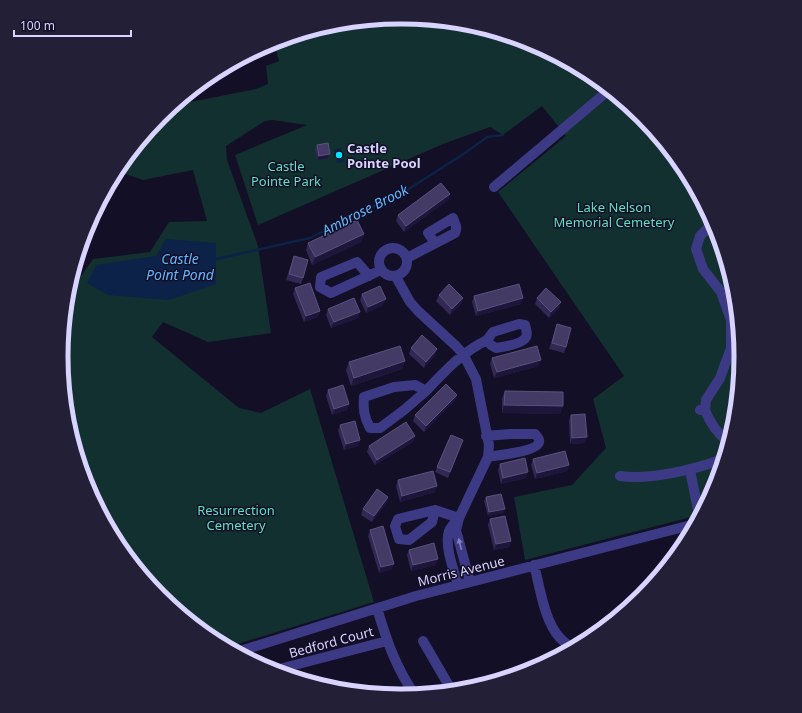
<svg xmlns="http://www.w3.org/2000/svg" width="802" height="713" font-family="'Noto Sans',sans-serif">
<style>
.green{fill:#12302f}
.water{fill:#0c2248}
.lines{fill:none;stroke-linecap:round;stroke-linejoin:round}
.stream{stroke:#0c2248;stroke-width:2.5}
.minor{stroke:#3d3a85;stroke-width:10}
.wall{fill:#312854}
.shaded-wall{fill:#1d163a}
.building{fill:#433a66;stroke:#5a527e}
.oneway{fill:#837fbc}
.poi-dot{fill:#00e5ff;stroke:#130f26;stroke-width:1.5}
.labels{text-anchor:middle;stroke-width:3;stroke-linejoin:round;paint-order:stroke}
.poi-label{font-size:13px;font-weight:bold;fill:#d9d4ff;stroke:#130f26;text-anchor:start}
.park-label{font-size:13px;fill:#5fe0c0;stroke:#130f26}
.street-label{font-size:13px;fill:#d9d4ff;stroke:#130f26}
.water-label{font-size:14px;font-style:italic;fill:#62b6ff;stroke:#130f26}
.rim{fill:none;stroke:#d9d4ff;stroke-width:5}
</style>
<rect width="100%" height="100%" fill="#130f26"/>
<path class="green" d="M401,17l66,7 64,19 59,31 51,43 42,51 32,59 19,63 6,67 -6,66 -19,64 -16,28 -174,45 -11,-63 58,-12 34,-37 -13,-49 31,-23 -126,-184 68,-56 -24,-30 -39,29 -13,-8 -47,17 -185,81 -23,-70 72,-30 -35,-5 -7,1 -39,25 1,14 31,86 13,87 -63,9 -45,-20 -11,15 87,71 22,5 49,-24 64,213 -146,45 -16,-8 -51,-43 -42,-51 -32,-59 -19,-63 -6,-67 6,-66 3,-11 5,4 17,-24 57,-7 19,-30 38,-1 -14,-51 -50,10 -26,-9 44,-55 14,-11 81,-16 12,-5 -2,-18 13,-5 -5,-19 61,-19z"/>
<path class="water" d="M341,148l3,14 -7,1 -3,-14z
M166,239l50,4v41l-47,16 -61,-5 -21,-12 9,-18 60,-9z"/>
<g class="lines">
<path class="stream" d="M216,259l94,-21 97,-48 58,-37 22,-16 16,-2"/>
<path class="minor" d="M494,187l115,-97
M379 262a14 14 0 1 1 28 0a14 14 0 1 1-28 0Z
M407,258l48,-25c3,-6 0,-9 -2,-15l-25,15 7,10
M369,276l-12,-14 -36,15 -1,10 11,6 50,-23
M396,277l14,25 8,9 38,35 7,8 13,25 13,66 -1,12 -29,61 -24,-8
M519,324l6,1c1,4 3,8 1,12 -3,7 -23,10 -30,11l-5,-3 -4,-5 6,-8z
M415,385l11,6 -22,19 -24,18h-10c-6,-11 -7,-19 -6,-31l30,-10z
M426,391c18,-19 36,-39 61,-51
M700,410h5c5,13 11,23 23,31
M705,410l1,-10 14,-22 11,-30v-28l-10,-28 -18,-23 -7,-20 4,-13 13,-13
M486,436l24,-2h25c2,2 5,5 4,8 -2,10 -42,13 -51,15
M690,470l9,45
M620,476c31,4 73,-6 103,-17
M435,510l-3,12 -23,18 -10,-1 -4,-13 3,-7z
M534,565c6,22 10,56 26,73 4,4 8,7 12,10
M458,585c-4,-14 -14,-40 -9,-54 2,-5 7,-9 10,-13l-3,12 14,52
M377,608c9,31 19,60 38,87
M423,641l29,50
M237,652l179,-56 279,-72
M283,668l104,-27"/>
</g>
<path class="wall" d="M317,145l13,9 -2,4 -11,2 -2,-11z
M450,194l-2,6 -44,32 -8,-11 2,-6z
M364,234l-3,8 -49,23 -6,-15 2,-7z
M294,256l9,22 -2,6 -15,-4z
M295,288l25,23 -2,6 -14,5 -11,-28z
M362,294l21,11 -17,8 -6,-13z
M439,295l24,3 -2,6 -11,11 -14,-14z
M474,296l47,8 -45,12 -4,-14z
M537,298l24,4 -2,6 -10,10 -14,-14z
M328,309l30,9 -27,10 -5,-13z
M557,324l9,23 -2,6 -15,-4z
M411,348l26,1 -2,6 -11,13 -15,-14z
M492,358l47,8 -45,12 -4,-14z
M405,361l-3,8 -51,17 -5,-16 3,-8z
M328,390l21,14 -2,6 -15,5 -6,-19z
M505,391l58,15 -3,8 -58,-1v-15z
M457,395l-2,5 -31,32 -11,-11 2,-6z
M571,415l14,28 -15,1 -1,-23z
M340,425l20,15 -2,6 -14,4 -6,-19z
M415,436l-2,6 -38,23 -8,-13 2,-6z
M461,446l-13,32 -13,-6 2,-5z
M533,459l36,6 -2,6 -32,8 -4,-14z
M500,464l26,14 -25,6 -3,-14z
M398,480l37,12 -35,10 -4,-16z
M388,497l-2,6 -14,19 -11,-7 2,-6z
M486,497l18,16 -16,3 -4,-15z
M490,519l21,22 -2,6 -15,3 -6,-25z
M370,530l22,39 -13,4 -11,-37z
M409,550l27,15 -25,6 -4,-16z"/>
<path class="shaded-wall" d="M330,154l-2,4 -11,2 2,-4z
M450,194l-2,6 -44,32 2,-6z
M364,234l-3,8 -49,23 3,-8z
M463,298l-2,6 -11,11 2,-6z
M523,298l-2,6 -45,12 2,-5z
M386,299l-3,6 -17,8 2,-6z
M561,302l-2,6 -10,10 2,-6z
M320,311l-2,6 -14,5 2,-6z
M360,312l-2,6 -27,10 3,-6z
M437,349l-2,6 -11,13 2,-6z
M541,360l-2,6 -45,12 3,-6z
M405,361l-3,8 -51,17 3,-8z
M457,395l-2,5 -31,32 2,-6z
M349,404l-2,6 -15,5 2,-6z
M504,405l59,1 -3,8 -58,-1z
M415,436l-2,6 -38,23 2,-5z
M587,437l-2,6 -15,1 2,-6z
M360,440l-2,6 -14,4 2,-6z
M569,465l-2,6 -32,8 2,-6z
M528,472l-2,6 -25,6 2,-6z
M437,486l-2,6 -35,10 2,-6z
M388,497l-2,6 -14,19 2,-6z
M505,509l-1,4 -16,3 1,-4z
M511,541l-2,6 -15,3 2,-6z
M438,559l-2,6 -25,6 2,-6z
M394,564l-2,5 -13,4 2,-6z"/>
<path class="building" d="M328,143l2,11 -11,2 -2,-11z
M441,183l9,11 -44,32 -8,-11z
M357,220l7,14 -49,23 -7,-14z
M294,256l14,4 -5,18 -14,-4z
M310,283l10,28 -14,5 -11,-28z
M449,284l14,14 -11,11 -13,-14z
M519,284l4,14 -45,13 -4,-15z
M380,286l6,13 -18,8 -6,-13z
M546,288l15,14 -10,10 -14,-14z
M354,298l6,14 -26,10 -6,-13z
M557,324l14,4 -5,19 -14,-4z
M422,335l15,14 -11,13 -15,-14z
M400,346l5,15 -51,17 -5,-16z
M537,346l4,14 -44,12 -5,-14z
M446,384l11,11 -31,31 -11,-11z
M343,385l6,19 -15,5 -6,-19z
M505,391l58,1v14l-59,-1z
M585,414l2,23 -15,1 -1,-23z
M355,421l5,19 -14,4 -6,-19z
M406,422l9,14 -38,24 -8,-14z
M451,435l12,5 -13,32 -13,-5z
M565,451l4,14 -32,8 -4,-14z
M525,458l3,14 -25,6 -3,-14z
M433,471l4,15 -35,10 -4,-16z
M377,489l11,8 -14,19 -11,-7z
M501,494l4,15 -16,3 -3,-15z
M505,516l6,25 -15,3 -6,-25z
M383,526l11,38 -13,3 -11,-37z
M434,543l4,16 -25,6 -4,-15z"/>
<defs><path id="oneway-solid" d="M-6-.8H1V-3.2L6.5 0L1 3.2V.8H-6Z"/></defs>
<use class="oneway" href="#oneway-solid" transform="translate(460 544) rotate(-104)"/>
<circle class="poi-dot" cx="339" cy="155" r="4"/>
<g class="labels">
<g class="poi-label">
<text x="347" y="153">Castle<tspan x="347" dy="15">Pointe Pool</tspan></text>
</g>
<g class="park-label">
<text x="286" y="171">Castle<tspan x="286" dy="15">Pointe Park</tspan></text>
<text x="614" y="212">Lake Nelson<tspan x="614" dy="15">Memorial Cemetery</tspan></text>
<text x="236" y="515">Resurrection<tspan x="236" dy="15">Cemetery</tspan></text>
</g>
<g class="street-label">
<text transform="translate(461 571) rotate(-14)" y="5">Morris Avenue</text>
<text transform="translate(331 642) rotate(-15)" y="5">Bedford Court</text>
</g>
<g class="water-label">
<text transform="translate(365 210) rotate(-27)" y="5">Ambrose Brook</text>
<text x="180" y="264">Castle<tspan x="180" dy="16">Point Pond</tspan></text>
</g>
</g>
<path d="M0 0H802V713H0ZM400 24H402A332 332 0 0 1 734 356V357A332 332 0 0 1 402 689H400A332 332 0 0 1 68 357V356A332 332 0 0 1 400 24Z" fill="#231f37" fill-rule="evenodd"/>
<path class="rim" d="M400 24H402A332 332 0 0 1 734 356V357A332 332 0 0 1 402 689H400A332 332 0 0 1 68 357V356A332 332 0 0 1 400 24Z"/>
<path d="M14 30v6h117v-6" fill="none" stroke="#d9d4ff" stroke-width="2"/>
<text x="20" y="30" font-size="12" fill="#d9d4ff" stroke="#130f26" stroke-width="3" paint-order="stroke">100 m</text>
</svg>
